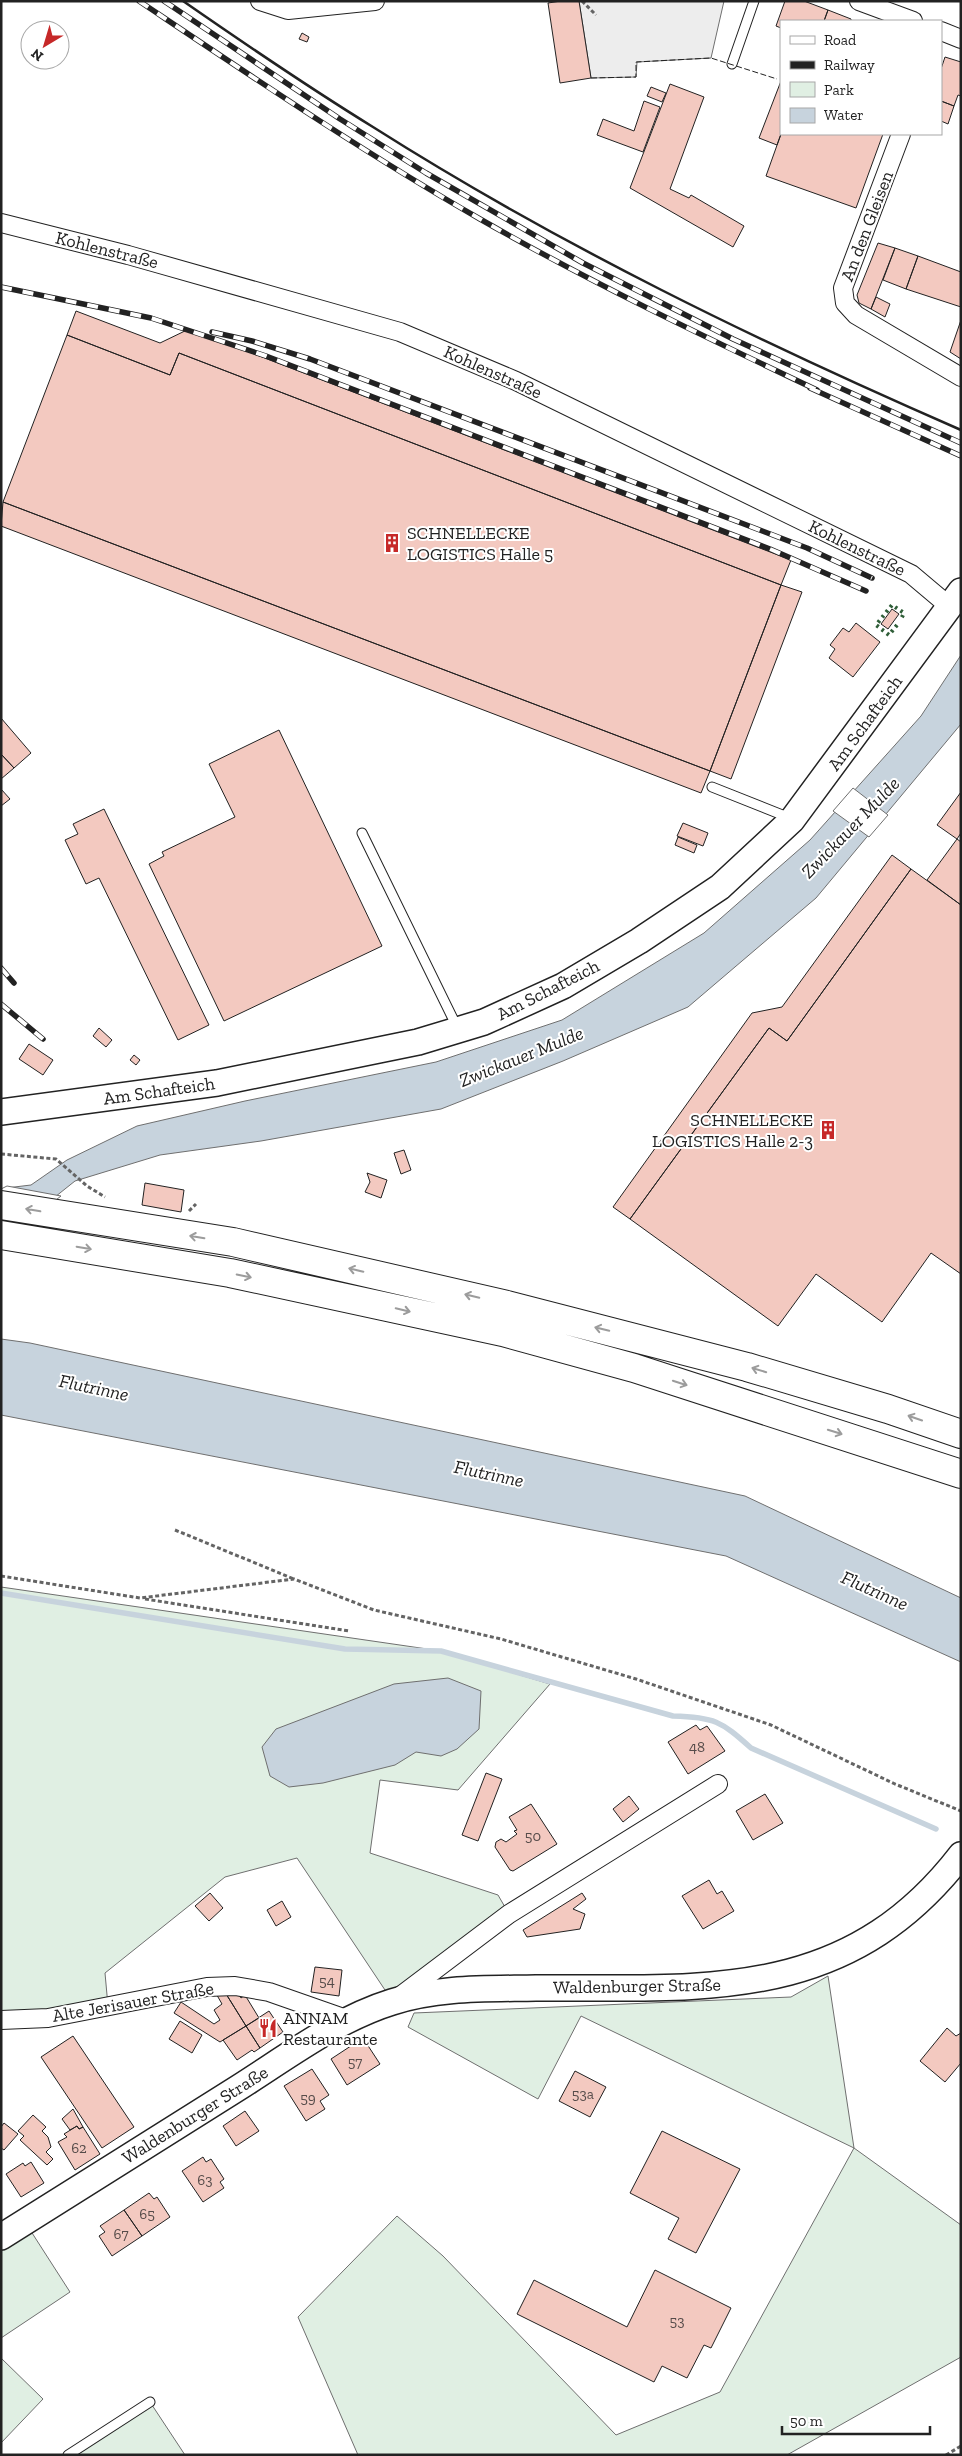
<svg xmlns="http://www.w3.org/2000/svg" width="962" height="2456" font-family="'Zilla Slab',serif">
<style>
.green{fill:#e0efe3;stroke:#6f6f6f}
.parking{fill:#ededed;stroke:#6f6f6f}
.water{fill:#c7d3dd;stroke:#6f6f6f}
.pier{fill:#fff;stroke:#6f6f6f}
.lines{fill:none;stroke-linecap:round;stroke-linejoin:round}
.stream{stroke:#c7d3dd;stroke-width:5.5}
.building{fill:#f3c9c0;stroke:#222}
.lane-casing{stroke:#222;stroke-width:11}
.street-casing{stroke:#222;stroke-width:20}
.secondary-casing{stroke:#222;stroke-width:28}
.primary-casing{stroke:#222;stroke-width:30}
.path{stroke:#646464;stroke-width:3;stroke-dasharray:4 2.5;stroke-linecap:butt}
.lane{stroke:#fff;stroke-width:9}
.street{stroke:#fff;stroke-width:18}
.secondary{stroke:#fff;stroke-width:25}
.primary{stroke:#fff;stroke-width:28}
.rail-casing{stroke:#222;stroke-width:5.5}
.rail{stroke:#fff;stroke-width:4;stroke-dasharray:11;stroke-linecap:butt}
.hedge{stroke:#2f5e38;stroke-width:4;stroke-dasharray:2.5 4;stroke-linecap:butt}
.fence{stroke:#222;stroke-width:1;stroke-dasharray:6 2.5;stroke-linecap:butt}
.wall{stroke:#222;stroke-width:2.5}
.oneway{stroke:#9c9c9c}
.labels{text-anchor:middle;stroke-width:4;stroke-linejoin:round;paint-order:stroke}
.number-label{font-size:15px;fill:#564c4a}
.street-label{font-size:18px;fill:#222;stroke:#fff}
.poi-label{font-size:18px;fill:#222;stroke:#fff;text-anchor:start}
.water-label{font-size:19px;font-style:italic;fill:#222;stroke:#fff}
</style>
<rect width="100%" height="100%" fill="#fff"/>
<path class="green" d="M1,1587l440,64 109,33 -92,106 -78,-10 -10,73 128,42 11,19 -116,88 -96,-144 -72,19 -120,96 3,33 -107,14z
M828,1976l26,172 107,77v132l-174,98h-429l-60,-138 99,-101 46,40 173,179 104,-43 134,-244 -273,-132 -43,83 -130,-72 6,-14 377,-16z
M25,2222l45,70 -69,46v-101z
M1,2358l42,41 -42,44z
M150,2402l35,53h-117z"/>
<path class="parking" d="M579,1h145l-13,57 -74,4 -1,15 -45,1z"/>
<path class="water" d="M961,655v69l-145,174 -128,109 -125,54 -122,48 -180,32 -101,14 -85,26 -74,59 5,-52 25,-3 36,-25 70,-34 108,-25 191,-39 126,-42 142,-87 106,-93 111,-124z
M1,1339l29,4 715,153 216,102v64l-235,-106 -725,-141z
M448,1678l33,13 -2,38 -22,20 -16,7 -25,-4 -21,13 -72,18 -34,4 -19,-11 -8,-29 14,-18 118,-45z"/>
<path class="pier" d="M853,788l35,27 -19,22 -36,-26z
M7,1186l54,10 -60,47v-54z"/>
<g class="lines">
<path class="stream" d="M1,1593l344,56 96,2 232,65c41,1 48,5 78,32l185,81"/>
</g>
<path class="building" d="M561,1h18l12,77 -31,5 -12,-80z
M785,1h19l24,9 -4,11h-43v7l-5,-2z
M828,10l23,9v2h-27z
M302,33l7,4 -2,5 -8,-3z
M945,57l16,5v34l-3,-1 -4,11 -13,-5v-32z
M781,81v53l-4,11 -18,-7z
M670,84l34,13 -34,92 19,9 2,-3 53,31 -11,21 -103,-59z
M651,87l15,6 -4,9 -15,-6z
M644,101l16,6 -17,45 -46,-17 6,-16 31,12z
M941,101l13,5 -6,18 -7,-3z
M781,134h102l-27,74 -90,-32z
M878,243l17,5 -24,61 -12,-6 -2,-8z
M895,248l23,8 -12,33 -23,-9z
M918,256l43,16v35l-55,-18z
M876,297l14,7 -5,13 -14,-8z
M76,311l84,32 29,-14 602,231 -10,25 -602,-232 -9,22 -103,-40z
M961,320v39l-11,-7z
M67,335l103,40 9,-22 602,232 -71,186 -707,-269z
M3,502l707,269 -9,22 -700,-267z
M781,585l21,7 -71,187 -21,-8z
M892,609l7,5 -11,15 -7,-5z
M856,623l24,19 -27,35 -24,-19 6,-9 -5,-4 13,-17 6,4z
M1,718l30,35 -17,15 -13,-14z
M279,730l103,216 -158,75 -75,-157 15,-8 -2,-4 73,-35 -26,-53z
M1,754l13,14 -13,11z
M1,789l9,10 -9,7z
M961,792v41l-4,6 -20,-14z
M104,809l105,216 -31,15 -79,-162 -13,6 -21,-44 13,-6 -5,-10z
M683,823l25,10 -5,13 -26,-10z
M678,837l19,8 -3,8 -19,-8z
M957,839l4,3v63l-34,-25z
M892,855l19,14 -124,172 -18,-13 -139,191 -17,-12 139,-194 30,-6z
M911,869l50,36v369l-30,-21 -49,69 -66,-48 -38,52 -148,-107 139,-191 18,13z
M99,1028l13,12 -6,7 -13,-11z
M29,1044l24,16 -10,15 -24,-16z
M134,1055l6,5 -4,5 -6,-5z
M404,1150l7,20 -10,4 -7,-21z
M367,1173l20,7 -6,18 -16,-6 5,-10z
M145,1183l39,7 -3,22 -39,-7z
M696,1725l4,5 7,-4 18,25 -37,23 -20,-32z
M486,1773l16,6 -24,62 -16,-6z
M765,1794l18,29 -30,17 -17,-29z
M629,1796l10,13 -16,13 -10,-13z
M531,1804l26,40 -44,27 -3,-1 -15,-23 1,-5 5,-3 5,3 11,-8 -3,-3 3,-1 -8,-13z
M709,1880l8,14 5,-3 12,20 -31,18 -21,-33z
M210,1893l13,15 -14,13 -14,-15z
M582,1893l4,6 -13,10 12,5 -5,15 -53,8 -4,-7z
M282,1901l9,16 -15,9 -9,-16z
M315,1967l27,3 -3,26 -28,-4z
M235,1988l6,10 4,-3 14,23 -13,8 -23,-37z
M223,1989l23,37 -26,16 -46,-29 7,-11 33,22 6,-4 -6,-10 8,-6 -8,-14z
M269,2011l14,21 -23,16 -14,-22z
M180,2021l22,14 -10,18 -23,-14z
M246,2026l14,22 -6,4 -2,-2 -15,10 -14,-20z
M947,2028l9,8 5,-3v30l-16,19 -25,-21z
M73,2036l61,91 -32,21 -61,-91z
M363,2038l17,26 -33,21 -16,-26z
M312,2069l17,26 -9,6 5,8 -19,12 -22,-35z
M575,2071l31,16 -16,30 -31,-16z
M73,2109l10,18 -4,2 -2,-3 -7,4 -8,-11z
M245,2111l14,20 -23,15 -13,-20z
M33,2115l13,12 -4,4 6,6 3,10 -5,5 7,7 -6,6 -27,-25 4,-4 -6,-5z
M4,2123l14,11 -14,16 -3,-2v-21z
M77,2126l2,3 4,-2 17,27 -25,16 -17,-28 9,-5 -3,-3z
M662,2131l78,38 -44,84 -28,-14 11,-21 -49,-25z
M203,2157l3,5 5,-3 13,20 -4,3 4,6 -21,14 -21,-31z
M31,2162l13,21 -23,14 -15,-23 17,-11 2,3z
M149,2193l5,6 3,-2 13,20 -28,19 -18,-26z
M124,2210l18,26 -30,20 -13,-20 6,-4 -5,-6z
M655,2270l76,38 -20,40 -7,-3 -17,33 -25,-12 -8,16 -137,-68 17,-34 93,47z"/>
<g class="lines">
<g class="lane-casing">
<path id="lane" d="M732,64l22,-63
M712,787l78,31
M362,833l95,194
M68,2455l82,-53"/>
</g>
<g class="street-casing">
<path id="street" d="M260,1l28,9 87,-9
M859,1l54,20
M941,31l20,8
M901,134l-58,154 2,15 11,12 105,62
M1,223l127,32 272,77 116,49 395,193 38,32
M399,1997l110,-83 209,-130
M1,2020l47,-2 159,-31 28,-1 34,6 80,28"/>
</g>
<g class="secondary-casing">
<path id="secondary" d="M1,1112l216,-29 201,-41 66,-20 79,-36 76,-45 81,-54 72,-67 169,-229
M1,2237c79,-50 158,-99 237,-149 49,-31 99,-69 154,-86 47,-15 96,-13 144,-14 168,-1 310,16 425,-133"/>
</g>
<g class="primary-casing">
<path id="primary" d="M1,1205l232,37 274,63 240,62 141,42 73,25
M1,1235l229,38 273,59 131,36 327,106"/>
</g>
<path class="path" d="M582,1l14,14
M1,1154l55,5 31,27 18,11
M189,1211l7,-7
M175,1530l119,49
M1,1576l139,22 154,-19 80,31 127,29 135,40 135,46 124,59 66,27
M145,1599l204,32
M946,2455l15,-9"/>
<use href="#lane" class="lane"/>
<use href="#street" class="street"/>
<use href="#secondary" class="secondary"/>
<use href="#primary" class="primary"/>
<g class="rail-casing">
<path id="rail" d="M139,1c112,75 224,151 341,218 110,63 223,117 337,171
M164,1l176,118 86,54 157,90 150,76 228,104
M1,287l150,31 115,38 504,193 96,42
M212,332l40,9 58,18 497,189 65,30
M810,388l151,68
M1,968l13,15
M1,1004l42,35"/>
</g>
<use href="#rail" class="rail"/>
<path class="hedge" d="M897,625l-8,10 -13,-10 16,-20 12,8 -3,6"/>
<path class="fence" d="M591,78l45,-1v-15l75,-4 66,21"/>
<path class="wall" d="M183,1c62,43 125,86 190,126 186,118 386,215 588,303"/>
</g>
<defs><path id="oneway-shaft" d="M-6 0H5M1.5-3L5.5 0L1.5 3" fill="none" stroke-width="1.6" stroke-linecap="round" stroke-linejoin="round" transform="scale(1.25)"/></defs>
<g class="oneway">
<use href="#oneway-shaft" transform="translate(33 1210) rotate(-170)"/>
<use href="#oneway-shaft" transform="translate(197 1237) rotate(-171)"/>
<use href="#oneway-shaft" transform="translate(84 1248) rotate(10)"/>
<use href="#oneway-shaft" transform="translate(356 1270) rotate(-167)"/>
<use href="#oneway-shaft" transform="translate(244 1276) rotate(12)"/>
<use href="#oneway-shaft" transform="translate(472 1296) rotate(-167)"/>
<use href="#oneway-shaft" transform="translate(403 1310) rotate(13)"/>
<use href="#oneway-shaft" transform="translate(602 1329) rotate(-166)"/>
<use href="#oneway-shaft" transform="translate(759 1370) rotate(-163)"/>
<use href="#oneway-shaft" transform="translate(680 1383) rotate(18)"/>
<use href="#oneway-shaft" transform="translate(915 1418) rotate(-161)"/>
<use href="#oneway-shaft" transform="translate(835 1432) rotate(17)"/>
</g>
<defs>
<g id="building-bare" transform="scale(1.5)"><path d="M-4-6H4V6H1V3H-1V6H-4ZM-2.5-4.3h1.7v1.8h-1.7ZM.8-4.3h1.7v1.8H.8ZM-2.5-1h1.7V.8h-1.7ZM.8-1h1.7V.8H.8Z" fill="#c62828" stroke="#fff" stroke-width="2.5" paint-order="stroke"/></g>
<g id="restaurant-bare" transform="scale(1.5)"><path d="M-5-6h1v4h1v-4h1v4h1v-4h1v5L-1.5 .5V6h-2V.5L-5-1ZM5-6V6H3V1.5H1.5Q1.5-4 5-6Z" fill="#c62828" stroke="#fff" stroke-width="2.5" paint-order="stroke"/></g>
</defs>
<g fill-rule="evenodd">
<use href="#building-bare" x="392" y="543"/>
<use href="#building-bare" x="828" y="1130"/>
<use href="#restaurant-bare" x="268" y="2028"/>
</g>
<g class="labels">
<g class="number-label">
<text x="697" y="1752">48</text>
<text x="533" y="1841">50</text>
<text x="327" y="1986">54</text>
<text x="355" y="2067">57</text>
<text x="583" y="2099">53a</text>
<text x="308" y="2103">59</text>
<text x="79" y="2153">62</text>
<text x="205" y="2185">63</text>
<text x="147" y="2219">65</text>
<text x="121" y="2239">67</text>
<text x="677" y="2326">53</text>
</g>
<g class="street-label">
<text transform="translate(867 226) rotate(-69)" y="6">An den Gleisen</text>
<text transform="translate(107 250) rotate(14)" y="6">Kohlenstraße</text>
<text transform="translate(493 372) rotate(24)" y="6">Kohlenstraße</text>
<text transform="translate(857 548) rotate(26)" y="6">Kohlenstraße</text>
<text transform="translate(865 723) rotate(-54)" y="6">Am Schafteich</text>
<text transform="translate(548 990) rotate(-27)" y="6">Am Schafteich</text>
<text transform="translate(159 1091) rotate(-8)" y="6">Am Schafteich</text>
<text transform="translate(637 1986) rotate(-1)" y="6">Waldenburger Straße</text>
<text transform="translate(133 2002) rotate(-10)" y="6">Alte Jerisauer Straße</text>
<text transform="translate(195 2115) rotate(-32)" y="6">Waldenburger Straße</text>
</g>
<g class="poi-label">
<text x="407" y="539">SCHNELLECKE<tspan x="407" dy="21">LOGISTICS Halle 5</tspan></text>
<text x="813" y="1126" text-anchor="end">SCHNELLECKE<tspan x="813" dy="21">LOGISTICS Halle 2-3</tspan></text>
<text x="283" y="2024">ANNAM<tspan x="283" dy="21">Restaurante</tspan></text>
</g>
<g class="water-label">
<text transform="translate(850 827) rotate(-46)" y="7">Zwickauer Mulde</text>
<text transform="translate(521 1056) rotate(-22)" y="7">Zwickauer Mulde</text>
<text transform="translate(94 1387) rotate(12)" y="7">Flutrinne</text>
<text transform="translate(489 1473) rotate(12)" y="7">Flutrinne</text>
<text transform="translate(875 1590) rotate(24)" y="7">Flutrinne</text>
</g>
</g>
<rect width="962" height="2456" fill="none" stroke="#222222" stroke-width="5"/>
<rect x="780" y="20" width="162" height="115" fill="#ffffff" stroke="#a7a7a7"/>
<rect x="790" y="36" width="25" height="8" fill="#ffffff" stroke="#a7a7a7"/>
<text x="824" y="45" font-size="15" fill="#222222">Road</text>
<rect x="790" y="61" width="25" height="8" fill="#222222" stroke="#a7a7a7"/>
<text x="824" y="70" font-size="15" fill="#222222">Railway</text>
<rect x="790" y="82" width="25" height="15" fill="#e0efe3" stroke="#a7a7a7"/>
<text x="824" y="95" font-size="15" fill="#222222">Park</text>
<rect x="790" y="108" width="25" height="15" fill="#c7d3dd" stroke="#a7a7a7"/>
<text x="824" y="120" font-size="15" fill="#222222">Water</text>
<g transform="translate(45 45) rotate(218)"><circle r="24" fill="#ffffff" stroke="#a7a7a7"/>
<path d="M0-4L9 19L0 12L-9 19Z" fill="#c62828"/>
<text y="-8" font-size="14" font-weight="bold" text-anchor="middle" fill="#222222">N</text>
</g>
<path d="M782 2426v8h148v-8" fill="none" stroke="#222222" stroke-width="2.5"/>
<text x="790" y="2426" font-size="15" fill="#222222" stroke="#ffffff" stroke-width="4" paint-order="stroke">50 m</text>
</svg>
